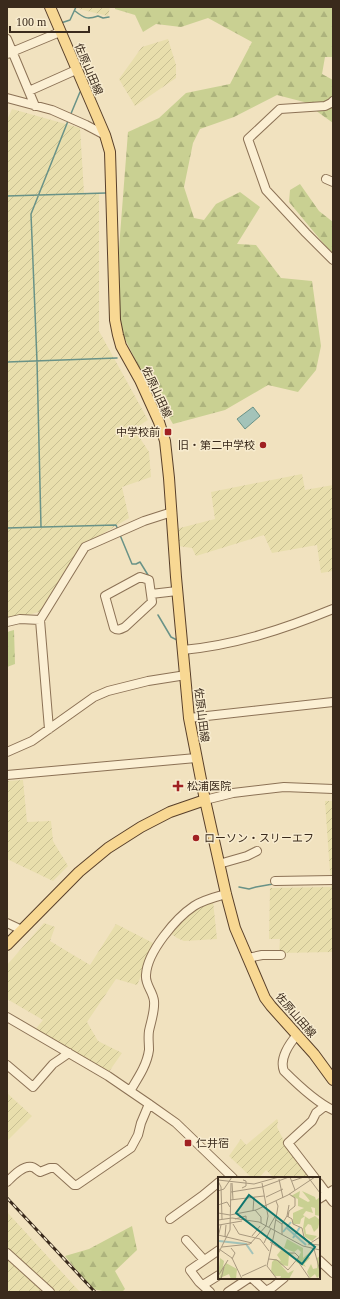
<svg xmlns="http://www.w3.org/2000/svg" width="340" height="1299" font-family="'Times New Roman','Noto Sans JP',serif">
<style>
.farmland{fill:url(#farmland-furrows)}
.forest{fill:url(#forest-firs)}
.water{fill:#a3c3b9;stroke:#699287}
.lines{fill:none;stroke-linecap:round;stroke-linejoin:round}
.stream{stroke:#699287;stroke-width:1.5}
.minor-casing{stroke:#8c7256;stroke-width:10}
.major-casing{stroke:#59402b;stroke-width:12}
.minor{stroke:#fbefd3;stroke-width:8}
.major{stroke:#f8d893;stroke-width:10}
.rail-casing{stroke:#3a2a1c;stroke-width:3}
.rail{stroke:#f8eccf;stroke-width:1.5;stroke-dasharray:4.5;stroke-linecap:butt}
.poi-dot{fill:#a02122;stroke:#f8eccf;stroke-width:1.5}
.labels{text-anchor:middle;stroke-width:3;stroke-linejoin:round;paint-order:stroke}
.street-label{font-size:11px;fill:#3a2a1c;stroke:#f8eccf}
.poi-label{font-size:11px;fill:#3a2a1c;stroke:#f8eccf;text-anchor:start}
.inset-river{fill:none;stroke:#a3c3b9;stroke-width:2}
.inset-road{fill:none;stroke:#a8987e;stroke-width:1}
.view{fill:#0f766e;fill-opacity:0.15;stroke:#0f766e;stroke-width:2}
.inset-edge{fill:none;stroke:#3a2a1c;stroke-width:2}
</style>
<defs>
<pattern id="farmland-furrows" width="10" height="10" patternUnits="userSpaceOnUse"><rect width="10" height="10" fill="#e8deac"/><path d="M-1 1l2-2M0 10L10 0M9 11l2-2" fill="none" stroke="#c8bf93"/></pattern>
<pattern id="forest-firs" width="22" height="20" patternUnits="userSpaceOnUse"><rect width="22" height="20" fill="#c9d092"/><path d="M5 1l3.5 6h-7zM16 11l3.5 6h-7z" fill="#adb37d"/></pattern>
</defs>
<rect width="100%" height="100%" fill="#f1e2bf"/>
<path class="farmland" d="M79,7h31l-2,9 -29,-7z
M168,39l8,26v13l-41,28 -16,-27 23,-32z
M12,109l68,19 4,65h15v138l49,89 -14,9 15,23 2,25 -29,10 7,31 -47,28 -40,65 -35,10v-501z
M302,474l3,16 28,-5v86l-12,2 -4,-28 -45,8 -8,-18 -68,21 -4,-8 -14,-2 -2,-17 39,-10 -4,-27z
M23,780l4,42 24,-1 2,20 15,25 -15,15 -46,-22v-78z
M325,801h8v151l-54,1 1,-14h-11l1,-51 61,-1z
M213,901l4,38 -33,2 -7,-3 -7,-5 13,-14 17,-13z
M44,923l11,4 -5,14 40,24 26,-41 39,20 -18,41 -21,-6 -29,43 11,19 24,12 -14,20 -74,-42 9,-11 -36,-21v-34z
M7,1093l25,23 -25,25z
M277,1119l1,2 -1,6 8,16 28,35h-39l-8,-8 -7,8h-7l-23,-22 12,-17 5,6z
M7,1212l73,80h-73z"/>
<path class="forest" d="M115,7h218v50h-8l-3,17 11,6v43l-29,-21 -27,-7 -43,22 -34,12 -7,14 -9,44 10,31 10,2 12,-16 24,-12 20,15 -23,37 19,1 25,33 31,3 9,65 -5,24 -18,22 -30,-7 -43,25 -52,14 -36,-61 -17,-34 -3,-55 11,-142 31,-14 27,-25 44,-9 22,-42 -44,-24 -27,9 -25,-3 -13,8 -8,-17 -20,-6z
M300,184l19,27 14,11v33l-44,-53 1,-12z
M14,630l1,34 -8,3v-35z
M132,1226l5,24 -22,21 10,18 -3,3h-14l-16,-3 -27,-33 24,-7z"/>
<path class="water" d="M253,407l7,9 -15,13 -8,-10z"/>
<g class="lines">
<path class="stream" d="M75,11c9,7 12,9 23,5l5,2 6,-1
M61,23l9,-3 6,-13
M70,116l10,-24
M7,196l99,-3
M7,362l110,-4
M41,527l-4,-166 -6,-147 37,-93
M7,528l109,-3 2,5
M120,535l12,29h4l4,-2 8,13
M158,615l13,22 6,3
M239,887l10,2 7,-2 17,-3"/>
<g class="minor-casing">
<path id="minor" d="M7,39l28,67
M7,54l53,-22
M29,91l47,-21
M7,98l45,12 34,15 19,10
M333,101l-2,2 -6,3 -45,3 -32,30 18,51 40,43 27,27
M326,179l7,3
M140,577l9,3 3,22 -27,25c-4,2 -7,4 -11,1l-9,-32z
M151,594l26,-3
M7,622l13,-3 20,1
M183,650c53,-5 101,-21 150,-41
M189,718l144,-16
M49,729l-9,-109 45,-73 59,-26 28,-9
M7,752l25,-11 62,-44 14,-6 40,-10 38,-6
M7,775l189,-17
M205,800l28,-7 51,-6 49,2
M219,864l28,-8 10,-5
M275,881l58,-1
M7,923l15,7
M248,958l14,-3h19
M7,1017l101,59 41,28 27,19 57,55
M297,1035c-8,9 -18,24 -13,36 14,14 32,31 49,39
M7,1065l26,22 20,-23 16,-11
M130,1091c8,-13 17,-26 19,-41 0,-7 -1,-13 0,-19 2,-10 6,-20 5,-30 -1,-10 -9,-16 -8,-26 1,-23 30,-57 48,-69 9,-6 21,-9 32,-12
M315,1178l-27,-35 24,-22 4,-8 9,-7
M7,1182c6,-6 16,-17 25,-15 2,0 6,4 8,5l10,-4h5l19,17h3l54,-37 7,-13 3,-12 8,-19
M319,1183l14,19
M319,1199l14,-9
M170,1219l32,-23 17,-14
M186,1240l18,20
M7,1253l43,39
M319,1260l14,13
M252,1278l14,13 -2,1
M203,1285l16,-10
M266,1291l7,-4 11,-9
M210,1292l-11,-10 -9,-12 29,-20
M228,1292l21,-14"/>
</g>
<g class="major-casing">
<path id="major" d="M50,7l55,128 5,17 5,168 3,15 3,11 19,34 19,42 6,19 4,37 7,99 13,141 16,82 21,94 9,34 30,70 6,8 43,48 19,26
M7,945l72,-73 29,-24 33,-21 29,-15 35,-12"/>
</g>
<use href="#minor" class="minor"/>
<use href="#major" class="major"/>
<g class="rail-casing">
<path id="rail" d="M7,1198l88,94"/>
</g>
<use href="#rail" class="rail"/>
</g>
<g class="poi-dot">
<rect x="164" y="428" width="8" height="8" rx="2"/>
<circle cx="263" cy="445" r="4"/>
<path d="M176 780h4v4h4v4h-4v4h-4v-4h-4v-4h4z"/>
<circle cx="196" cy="838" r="4"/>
<rect x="184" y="1139" width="8" height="8" rx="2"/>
</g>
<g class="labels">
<g class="street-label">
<text transform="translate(89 69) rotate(67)" y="4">佐原山田線</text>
<text transform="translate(157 392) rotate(65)" y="4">佐原山田線</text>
<text transform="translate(202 715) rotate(83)" y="4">佐原山田線</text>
<text transform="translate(296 1015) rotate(49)" y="4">佐原山田線</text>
</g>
<g class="poi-label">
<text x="160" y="436" text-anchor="end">中学校前</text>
<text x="255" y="449" text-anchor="end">旧・第二中学校</text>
<text x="187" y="790">松浦医院</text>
<text x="204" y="842">ローソン・スリーエフ</text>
<text x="196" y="1147">仁井宿</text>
</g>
</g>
<g transform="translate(218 1177)">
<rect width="102" height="102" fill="#f1e2bf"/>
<path d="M82,14l-1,6 9,5 2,-1 -8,-10 13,6 1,3 4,-3v19l-5,-1v-7l-4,-1 2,6 -7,-2 -3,4 6,4 6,-3 5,4 -2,8 -4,4 -3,-7 -3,-1 -3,4 1,6 11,2 -5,5 -7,-4 -2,-9 2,-12 -4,3 -1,5h-7v-11l11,-5 -6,-2v-7l-7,-3zM69,62l16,9v10l7,-6 -2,4 2,2 -6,6 2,3 -10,-5 5,-10 -3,-3 -4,3 -10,-4zM63,73l13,4 -5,1 -1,11 -7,-1 7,8 6,-3 -5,9h-9l1,-3h-6l-4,-4 1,-10 3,-3 6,2 -4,-6zM102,79v19l-3,3 -2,-4 -5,4 -3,-6 4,-8 2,5 4,-1v-10zM2,81l4,3 -1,6 3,-4 11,6 -1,10h-5l-2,-5 -11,5 5,-8 -5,6z" fill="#c9d092"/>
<path class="inset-river" d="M69,51l19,17M65,55l8,-10M75,61l7,-11M1,64l27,3 7,10"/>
<path class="inset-road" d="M72,0l5,13M90,0l12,16M61,2l4,19M0,3l36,4 25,-7M0,4l3,6 1,32M74,4l12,-4M14,6l1,17M44,6l6,33 -2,10M44,10l27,-10M24,11l4,-2v-5l-3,-1M0,14l6,-2 8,-12M13,15l31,-5M48,20l17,-8M12,23l34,-4M0,28l9,-3 3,5M37,33l6,7v6M35,34l1,-14M0,36l12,2 26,-5 32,-15 27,-18M69,39l5,3 1,5 9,4 2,9 6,6M70,40l1,-6 6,-5v-8l-6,-4M17,42l11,-3v4M0,43l14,-2 27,4 44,24 17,4M58,43l6,4v11M15,47l6,10 21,5 9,12M64,47l5,-8 2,-11M1,48l23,-4M8,48l-1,11 2,1M51,50l7,-12M56,53l4,-24 -2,-5M57,53l-8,36 10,13M0,58l34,8M34,59l8,-10M0,60l3,-12M46,66l7,-15M90,67l12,1M91,67l11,-7M4,70l28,-3 16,-18M13,71l4,5 -3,6M1,72l13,9 10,21M96,72l6,22M0,77l12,-24 1,-47M51,82l8,1 11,10 11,-13 -4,-4h-8l-17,-11M79,83l13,19M0,99l10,-16M24,99l24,-11M3,102l3,-12"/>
<path class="view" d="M31,18l66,52 -13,17 -66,-51z"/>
<rect width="102" height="102" class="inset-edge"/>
</g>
<rect width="340" height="1299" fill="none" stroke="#3a2a1c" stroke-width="16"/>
<path d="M10 26v6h79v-6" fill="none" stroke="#3a2a1c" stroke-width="2"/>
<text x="16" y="26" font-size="12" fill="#3a2a1c" stroke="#f8eccf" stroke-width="3" paint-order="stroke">100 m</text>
</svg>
